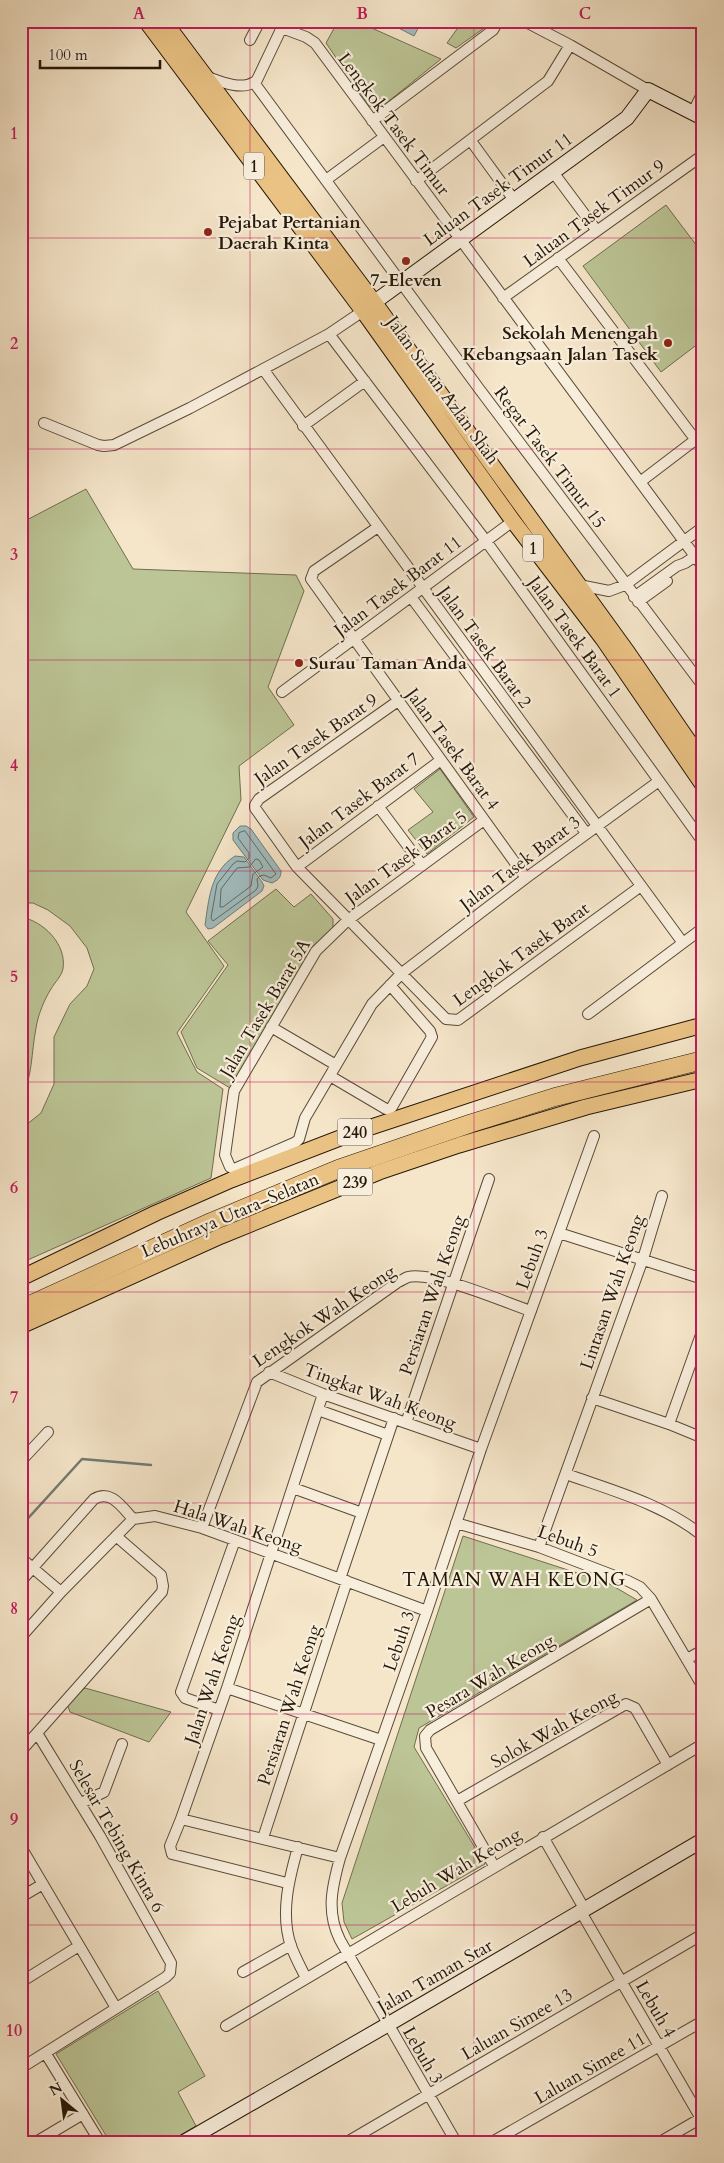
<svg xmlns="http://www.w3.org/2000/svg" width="724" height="2163" font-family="Cardo,serif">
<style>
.green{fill:#bcc596;stroke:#706e4e}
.water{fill:#a0bdbf;stroke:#6f7b75}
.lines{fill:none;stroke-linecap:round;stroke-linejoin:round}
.shore{stroke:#626a63;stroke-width:1}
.stream{stroke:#6f7b75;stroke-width:2.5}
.street-casing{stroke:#594a38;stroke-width:12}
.secondary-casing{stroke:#251707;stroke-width:16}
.primary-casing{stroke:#251707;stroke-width:17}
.highway-casing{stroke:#251707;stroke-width:19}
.street{stroke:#f8eedc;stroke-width:10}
.secondary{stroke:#f8eedc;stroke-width:14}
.primary{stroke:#eac284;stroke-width:15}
.highway{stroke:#eac284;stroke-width:18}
.grid{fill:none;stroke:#c2185b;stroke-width:1;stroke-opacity:0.55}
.poi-dot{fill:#8f2418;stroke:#f8eedc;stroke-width:2}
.labels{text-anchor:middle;stroke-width:4.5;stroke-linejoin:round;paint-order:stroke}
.shield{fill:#f8eedc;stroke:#645847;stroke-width:1}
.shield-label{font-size:16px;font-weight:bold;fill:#251707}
.street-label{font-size:18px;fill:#251707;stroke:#f8eedc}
.poi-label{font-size:18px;font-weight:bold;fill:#251707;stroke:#f8eedc;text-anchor:start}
.neighbourhood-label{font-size:19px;letter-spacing:1px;fill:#251707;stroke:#f8eedc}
.neatline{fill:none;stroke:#c2185b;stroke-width:2}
.grid-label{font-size:16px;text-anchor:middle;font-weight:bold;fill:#c2185b}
</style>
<rect width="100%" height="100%" fill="#f5e5c9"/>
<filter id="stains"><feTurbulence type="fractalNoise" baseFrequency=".004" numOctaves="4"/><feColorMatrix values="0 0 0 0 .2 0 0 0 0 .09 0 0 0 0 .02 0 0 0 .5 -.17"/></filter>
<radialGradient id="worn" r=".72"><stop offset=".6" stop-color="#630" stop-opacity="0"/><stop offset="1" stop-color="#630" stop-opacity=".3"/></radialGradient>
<path class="green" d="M338,21h18l85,38 -62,50 -10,-3 -43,-63z
M457,21h33l-3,5 -31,22 -9,-5 10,-14z
M666,205l37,49v86l-42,32 -78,-106z
M86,489l47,80 163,6 8,16 -36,96 26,38 -55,41 2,34 -55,112 38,54 -47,67 20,39 26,17 -12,89 -190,85v-134l20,-16 13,-29v-47l16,-33 17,-18 7,-17 -7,-21 -17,-22 -22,-16 -15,-7h-12v-380z
M440,769l34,48 -47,37 -19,-24 25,-18 -19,-23z
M276,889l18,18 17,-13 22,25v11l-21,17 -82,141 -33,-20 -16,-36 47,-67 -20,-24z
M21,917c22,4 46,27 42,52 -2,8 -8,13 -12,20 -7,11 -13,26 -15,39 -5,26 -3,47 -15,72z
M463,1536l145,47 29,17 -218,128 -5,19 71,117 -133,75 -8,-17 -2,-19z
M85,1688l86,24 -22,30 -79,-30 -3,-8z
M158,1991l47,85 -27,16 18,34 -28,16h-58l-54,-88z"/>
<path class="water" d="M385,21h37l-8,15z
M240,826h6l5,3 30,42c0,7 -3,9 -9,12l-9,-3 -30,-40v-7z
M235,856l9,1 18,25 2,4 -2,5 -49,37 -5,1 -3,-4c4,-26 5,-53 30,-69z"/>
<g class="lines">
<path class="shore" d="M245,831l31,43 -5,4 -7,-3 -4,1 -3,3 1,7 -2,4 -43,31 -2,-3 6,-34 16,-20 4,-3 8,1 4,-4v-5l-11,-15 1,-5z
M256,859l3,1 4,7 -10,7 -2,12 -28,21h-3l1,-18 16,-21 12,-1z"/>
<path class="stream" d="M21,1526l61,-67 69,6"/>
<g class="street-casing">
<path id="street" d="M285,21l-30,63 225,306 223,296
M524,21l46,24 78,45
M282,28l24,9 9,6 388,524
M250,40l10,-19
M205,76c14,5 36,15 49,6
M693,112l10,-20
M372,121l121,-91 5,-9
M471,141l43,59
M553,172l44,59
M326,180l58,-43
M416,181l132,-100 22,-36
M558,258l137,181
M503,298l200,-143
M329,334l157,207 217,301
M263,369l420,574
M44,423l54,22 6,1 10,-1 76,-37 139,-74 34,-23
M303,426l62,-45
M640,482l63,-48
M378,527l-64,44 -3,8 215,299
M579,585l30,6 16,-6 78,-58
M411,597l175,236
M634,597l43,-31 8,-3 18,-12
M638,602l29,-21
M282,692l231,-171
M398,701l-139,98 -4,6v3l42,59 149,152 12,1 183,-134
M378,806l44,59
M484,820l-136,100 -32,31 -82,140 -9,64 5,12 4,2 62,-27 3,-3 6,-21 67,-114 30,-31 124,-95 133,-97
M297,867l144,-107
M588,1014l115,-86
M271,1027l65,38
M330,1076l56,33h3l3,-2 40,-70 -2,-6 -40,-46
M559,1233l144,46
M269,1372l54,22 158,55
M323,1394l-96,294 -46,131 159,39
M592,1398l77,26 34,14
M318,1410l70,25
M406,1423l83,-244
M669,1424l34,-95
M21,1461l27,-29
M566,1474c48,17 97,30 137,62
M293,1488l69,25
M456,1523l83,24 89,34 12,6 11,12 52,88
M202,1528l55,-146 141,-100c3,-1 7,-4 10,-5 26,-6 96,25 123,34
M539,1547l104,-288 19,-63
M21,1558l40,34
M340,1579l54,-161
M21,1581l73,-82c17,-10 28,8 39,20
M21,1637l40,-45 72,-73 22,-3 47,12 225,83
M687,1659l16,-9
M227,1688l154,52
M219,1710l-34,-12 -4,-6 54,-152
M21,1751l141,-159 1,-6 -2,-11 -45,-39
M457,1801l169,-97 9,4 33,57
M81,1803l23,-11 18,-48
M181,1819l-11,27 2,8 115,29
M543,1837l42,73
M263,1838l84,-257
M21,1847l95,161
M298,1847c-9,32 -18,67 -7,99 4,11 10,22 15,32
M494,1866l-68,-118 -1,-12 5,-6 221,-131
M21,1897l22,-13
M581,1912l122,210
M243,1972l48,-27
M21,1982l58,-36
M226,2026l477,-282
M46,2054l54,88
M21,2068l145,-91 4,-4 1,-10 -71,-127 -63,-103
M36,2142l47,-28
M347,2142l356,-208
M456,2142l-116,-202c-14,-28 -8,-53 0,-82l87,-247 54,-162 113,-313
M492,2142l211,-121
M660,2142l43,-25"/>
</g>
<g class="secondary-casing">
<path id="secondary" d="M365,309l262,-191 21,-28 55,28
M184,2142l203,-117 316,-185"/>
</g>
<g class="primary-casing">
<path id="primary" d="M146,21l217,290 150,210 90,118 100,146
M164,21l210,281 254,351 75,109
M21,1278l135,-65 75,-33 122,-47 227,-75 123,-33
M21,1326l200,-90 158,-64 80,-27 127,-38 117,-28"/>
</g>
<g class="highway-casing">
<path id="highway" d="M21,1309l190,-87 127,-53 134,-46 83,-26 148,-37"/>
</g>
<use href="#street" class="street"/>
<use href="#secondary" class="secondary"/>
<use href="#primary" class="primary"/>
<use href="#highway" class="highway"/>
</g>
<path class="grid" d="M250,21v2121M474,21v2121M21,238h682M21,449h682M21,660h682M21,871h682M21,1082h682M21,1292h682M21,1503h682M21,1714h682M21,1925h682"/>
<g class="poi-dot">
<circle cx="208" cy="232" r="5"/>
<circle cx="406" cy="261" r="5"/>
<circle cx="668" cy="343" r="5"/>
<circle cx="299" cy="663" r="5"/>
</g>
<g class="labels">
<g class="shield">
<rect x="244" y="152.5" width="20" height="27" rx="4"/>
<rect x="523" y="534.5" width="20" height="27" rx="4"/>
<rect x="337.5" y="1118.5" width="35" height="27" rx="4"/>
<rect x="337.5" y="1168.5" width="35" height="27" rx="4"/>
</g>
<g class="shield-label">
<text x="254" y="172">1</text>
<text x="533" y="554">1</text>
<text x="355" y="1138">240</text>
<text x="355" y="1188">239</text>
</g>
<g class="street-label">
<text transform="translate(394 124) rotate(53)" y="6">Lengkok Tasek Timur</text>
<text transform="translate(498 189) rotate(-36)" y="6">Laluan Tasek Timur 11</text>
<text transform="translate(594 213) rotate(-36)" y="6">Laluan Tasek Timur 9</text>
<text transform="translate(443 390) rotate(54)" y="6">Jalan Sultan Azlan Shah</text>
<text transform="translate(550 457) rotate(53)" y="6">Regat Tasek Timur 15</text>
<text transform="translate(398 586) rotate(-37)" y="6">Jalan Tasek Barat 11</text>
<text transform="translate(575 637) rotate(54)" y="6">Jalan Tasek Barat 1</text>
<text transform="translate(485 647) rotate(54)" y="6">Jalan Tasek Barat 2</text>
<text transform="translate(316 739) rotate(-35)" y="6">Jalan Tasek Barat 9</text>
<text transform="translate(453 749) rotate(54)" y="6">Jalan Tasek Barat 4</text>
<text transform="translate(359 800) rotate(-37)" y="6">Jalan Tasek Barat 7</text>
<text transform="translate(406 857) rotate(-36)" y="6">Jalan Tasek Barat 5</text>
<text transform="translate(520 863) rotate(-37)" y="6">Jalan Tasek Barat 3</text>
<text transform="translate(521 954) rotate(-36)" y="6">Lengkok Tasek Barat</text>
<text transform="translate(265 1008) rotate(-59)" y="6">Jalan Tasek Barat 5A</text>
<text transform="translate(230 1215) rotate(-23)" y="6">Lebuhraya Utara–Selatan</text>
<text transform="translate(532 1259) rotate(-70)" y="6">Lebuh 3</text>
<text transform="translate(612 1292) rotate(-71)" y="6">Lintasan Wah Keong</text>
<text transform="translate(432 1295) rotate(-71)" y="6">Persiaran Wah Keong</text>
<text transform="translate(324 1316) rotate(-34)" y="6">Lengkok Wah Keong</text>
<text transform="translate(380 1396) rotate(20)" y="6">Tingkat Wah Keong</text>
<text transform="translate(238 1526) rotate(18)" y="6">Hala Wah Keong</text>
<text transform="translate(568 1541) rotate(20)" y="6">Lebuh 5</text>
<text transform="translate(399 1641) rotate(-71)" y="6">Lebuh 3</text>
<text transform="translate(490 1676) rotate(-31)" y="6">Pesara Wah Keong</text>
<text transform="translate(212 1679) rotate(-71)" y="6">Jalan Wah Keong</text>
<text transform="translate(289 1705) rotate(-72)" y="6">Persiaran Wah Keong</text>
<text transform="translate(554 1729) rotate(-29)" y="6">Solok Wah Keong</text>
<text transform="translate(117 1836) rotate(60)" y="6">Selesar Tebing Kinta 6</text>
<text transform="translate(456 1870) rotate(-31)" y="6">Lebuh Wah Keong</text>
<text transform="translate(435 1976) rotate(-30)" y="6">Jalan Taman Star</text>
<text transform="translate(656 2009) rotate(60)" y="6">Lebuh 4</text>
<text transform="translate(517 2024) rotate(-30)" y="6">Laluan Simee 13</text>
<text transform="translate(423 2055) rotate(60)" y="6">Lebuh 3</text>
<text transform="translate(590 2068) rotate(-30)" y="6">Laluan Simee 11</text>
</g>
<g class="poi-label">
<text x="218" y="228">Pejabat Pertanian<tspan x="218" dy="21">Daerah Kinta</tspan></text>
<text x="406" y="286" text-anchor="middle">7-Eleven</text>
<text x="658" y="339" text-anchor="end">Sekolah Menengah<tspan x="658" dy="21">Kebangsaan Jalan Tasek</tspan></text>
<text x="309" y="669">Surau Taman Anda</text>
</g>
<g class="neighbourhood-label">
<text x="514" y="1586">TAMAN WAH KEONG</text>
</g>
</g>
<rect width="724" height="2163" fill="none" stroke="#f5e5c9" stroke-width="55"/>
<g transform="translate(62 2100) rotate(331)" stroke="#f8eedc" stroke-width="4" paint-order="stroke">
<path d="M0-4L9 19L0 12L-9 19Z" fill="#251707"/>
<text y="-8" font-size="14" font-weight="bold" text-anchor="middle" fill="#251707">N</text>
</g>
<path d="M40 60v8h120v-8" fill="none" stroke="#251707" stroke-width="2.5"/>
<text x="48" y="60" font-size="15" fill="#251707" stroke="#f8eedc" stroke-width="4" paint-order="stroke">100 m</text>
<rect x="28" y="28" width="668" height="2108" class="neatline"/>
<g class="grid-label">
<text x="139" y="19">A</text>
<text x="362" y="19">B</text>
<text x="585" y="19">C</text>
<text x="14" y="139">1</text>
<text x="14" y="349">2</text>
<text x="14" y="560">3</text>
<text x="14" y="771">4</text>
<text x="14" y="982">5</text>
<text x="14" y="1193">6</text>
<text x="14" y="1403">7</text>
<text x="14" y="1614">8</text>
<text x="14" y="1825">9</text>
<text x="14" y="2036">10</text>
</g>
<rect width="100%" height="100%" filter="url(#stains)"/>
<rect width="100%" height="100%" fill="url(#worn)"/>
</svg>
